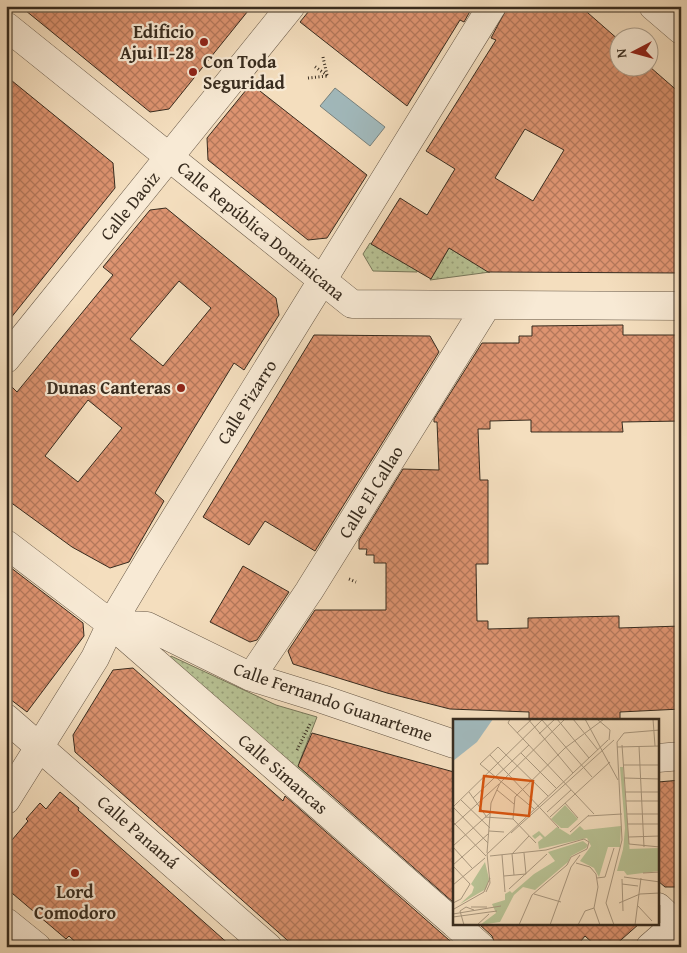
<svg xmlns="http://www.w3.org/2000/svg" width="687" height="953" font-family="'Gentium Book Plus',serif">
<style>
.garden{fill:url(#garden-dots);stroke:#78775a}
.water{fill:#a1b9bc;stroke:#77817d}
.building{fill:url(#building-cross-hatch);stroke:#382c1f;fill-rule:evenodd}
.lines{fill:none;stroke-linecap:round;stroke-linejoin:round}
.minor-casing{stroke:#675847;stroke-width:29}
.path{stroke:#382c1f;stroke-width:3;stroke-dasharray:1 2.5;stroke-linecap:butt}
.minor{stroke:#f8ead5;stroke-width:28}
.poi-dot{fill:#8f2418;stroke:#f8ead5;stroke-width:2}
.labels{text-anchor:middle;stroke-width:4.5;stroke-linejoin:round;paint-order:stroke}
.poi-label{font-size:18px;font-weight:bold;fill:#382c1f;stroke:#f8ead5;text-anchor:end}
.street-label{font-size:18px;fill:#382c1f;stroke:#f8ead5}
.inset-road{fill:none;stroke:#a9977e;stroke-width:1}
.view{fill:#d6540e;fill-opacity:0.15;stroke:#d6540e;stroke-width:2.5}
.inset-edge{fill:none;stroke:#382c1f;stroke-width:2.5}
</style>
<defs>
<pattern id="garden-dots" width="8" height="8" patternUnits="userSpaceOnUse" patternTransform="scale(1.25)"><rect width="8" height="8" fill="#b8c294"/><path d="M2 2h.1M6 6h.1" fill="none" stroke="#979e78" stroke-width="1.8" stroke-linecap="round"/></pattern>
<pattern id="building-cross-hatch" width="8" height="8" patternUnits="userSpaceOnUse" patternTransform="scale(1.25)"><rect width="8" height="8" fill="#dd9370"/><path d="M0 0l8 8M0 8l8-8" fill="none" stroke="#b4785b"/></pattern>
</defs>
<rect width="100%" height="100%" fill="#f4debe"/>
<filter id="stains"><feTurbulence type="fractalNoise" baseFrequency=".004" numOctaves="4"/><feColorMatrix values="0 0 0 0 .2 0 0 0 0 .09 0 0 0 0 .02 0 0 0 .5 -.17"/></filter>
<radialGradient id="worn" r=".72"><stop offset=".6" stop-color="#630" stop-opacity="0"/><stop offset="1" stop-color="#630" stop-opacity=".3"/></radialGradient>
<path class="garden" d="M370,243l48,25 -1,4 -44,-1 -10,-17z
M449,248l41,24 -60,8z
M171,656l105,49 41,12 -18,46 27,24 -10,8 -146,-137z"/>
<path class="water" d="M335,88l50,39 -15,19 -50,-40z"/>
<path class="building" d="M20,6h232l-83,103 -19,3z
M313,6h160l-9,16 -4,-2 -53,86 -107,-84z
M508,6h72l40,35v27l30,-1 31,27v179l-193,-1 -39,-24 -18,31 -60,-35 29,-46 27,17 28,-46 -29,-18 70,-111 -5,-2zM525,129l39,21 -31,51 -38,-23z
M6,76l107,87 2,25 -109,136z
M251,84l116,91 -40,63 -19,2 -100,-80 -1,-22z
M166,208l110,90 3,17 -35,55 -10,-7 -41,67 -38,63 9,8 -35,61 -19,6 -38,-21 -66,-48v-118l11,11 96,-117 -10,-8 47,-57zM179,281l32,27 -48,58 -33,-27zM88,400l34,28 -44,54 -33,-26z
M623,325v10h58v86l-59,1 1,10h-92v-12l-41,1v8h-12l2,51h8v84h-12l1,57h11v8l40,-1v-10l91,-2v12l62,-2v83l-61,3v8h-91v-8l-79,-3 -63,-16 -94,-29 -5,-13 27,-41h71v-47h-12v-8h-8l1,-6h-8v-9l44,-71 36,1 -2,-48h-3v-3l48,-76h37v-7h13v-10z
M314,335l116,1 9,16 -124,199 -50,-30 -16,24 -46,-28z
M6,564l77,59 1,13 -57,76 -21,-16z
M243,566l46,26 -32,48 -7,2 -40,-20z
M133,668l150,133 2,-5 172,151h-162l-220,-195 -2,-17 40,-65z
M312,733l142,39v131l-156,-137z
M681,780v107h-16l-7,-6v-99z
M60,792l19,16 -1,2 154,137h-151l-12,-11 -3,3 -60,-51v-41l22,-26 -2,-2 14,-16 6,6z
M479,924h160l-26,23h-16l-12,-11 -9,11h-80l-4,-11z"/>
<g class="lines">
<g class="minor-casing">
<path id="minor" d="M653,6l28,24
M6,26l346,278 329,2
M6,359l285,-353
M6,544l105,80 343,299
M111,624l36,2 104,51 71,22 132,45
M251,677l58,-86 178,-286
M6,718l262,229
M658,758l23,-2
M6,800l89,-142 16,-34 37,-62 344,-556
M658,907l18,17
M6,922l31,25
M455,924l26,23
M650,947l31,-27"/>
</g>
<path class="path" d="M323,57l4,18
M308,78l20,-2 -14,-10
M349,579l7,3
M297,750l13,-26"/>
<use href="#minor" class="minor"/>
</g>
<g class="poi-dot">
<circle cx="204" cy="42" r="5"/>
<circle cx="193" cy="72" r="5"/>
<circle cx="181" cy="388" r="5"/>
<circle cx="75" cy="873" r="5"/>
</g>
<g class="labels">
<g class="poi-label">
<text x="194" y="38">Edificio<tspan x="194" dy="21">Ajui II-28</tspan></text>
<text x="203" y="68" text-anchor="start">Con Toda<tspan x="203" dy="21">Seguridad</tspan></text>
<text x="171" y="394">Dunas Canteras</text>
<text x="75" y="898" text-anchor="middle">Lord<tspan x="75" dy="21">Comodoro</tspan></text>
</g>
<g class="street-label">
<text transform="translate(130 206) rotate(-51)" y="6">Calle Daoiz</text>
<text transform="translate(261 231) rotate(39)" y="6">Calle República Dominicana</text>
<text transform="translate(247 402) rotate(-58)" y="6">Calle Pizarro</text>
<text transform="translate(371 492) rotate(-58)" y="6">Calle El Callao</text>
<text transform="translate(333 702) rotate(19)" y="6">Calle Fernando Guanarteme</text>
<text transform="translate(283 774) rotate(41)" y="6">Calle Simancas</text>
<text transform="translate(138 832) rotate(41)" y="6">Calle Panamá</text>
</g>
</g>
<g transform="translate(453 719)">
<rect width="206" height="206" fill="#f4debe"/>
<path d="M127,107l4,4 37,-4 -1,21h-12l-9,30 -5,-9 -14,-7 11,-15 -4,-8 -48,11 -1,-7 5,-4 -3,-3 -5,4 -3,-3 7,-5 6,6 12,-10 13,8zM130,122l5,4 -2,3 -15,8 -3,6 -33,28 -12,-3 -9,8 -14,27 -20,3 16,-12 -4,-9 13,-4v-6l5,-3 2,2 22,-19 21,-13 -7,-9zM32,143l4,17 -3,10 -26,15 12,-11 2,-6 -3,-3z" fill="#b8c294"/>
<path d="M112,86l13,14 -10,9h-7l-10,-9zM172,123l3,7 31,-1v23l-32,4 -3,-4h-7z" fill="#b8c294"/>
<path d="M167,48h3l7,88 -7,-4 2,-23z" fill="#b8c294"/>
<path d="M0,0h40l-16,23 -24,19z" fill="#a1b9bc"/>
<path class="inset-road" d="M57,0l-2,4 86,91M75,0l45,54M104,0l32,39M120,0l25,31M132,0l33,61M144,0l13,11 -1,10M200,0l2,27M89,1l50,57M64,14l15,-14M86,15l16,-15M164,23l7,-9 36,-3M169,26l7,99 31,3M186,27l5,101M164,28l43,-1M68,34l35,35M37,36l69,73M170,46h37M171,59l36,1M44,71l17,14M16,73l17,24M172,73h35M20,79l56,-53M8,81l29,28M173,82h34M112,84l13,15M0,88l90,-88M0,88l35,36M81,90l-54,-45 18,-17 50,49M94,93l24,-22M174,95h33M135,97l34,-2M32,98l28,2 23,24M97,98l60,-55M60,100l2,-22 50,-49 39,-29M0,103l33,34M175,105h32M0,107l46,-42M36,112l15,1M117,113l19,-17M58,114l103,-93M176,118l31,-1M0,127l37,-33M0,128l19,21M34,134l4,-50 9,-20 65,-64M59,135l17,-18M59,135l2,21M49,136l3,37M37,137l56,-6 38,-11 5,3 -2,7 -16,8 -4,8 -35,30 -13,30M123,144l14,4 6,7 2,13 -4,21 6,17M0,146l35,-31M0,147l17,18 -9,15 -8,4M190,154l17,-1M51,157l22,-2 -2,-21M171,158l36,5M144,159l8,-1 9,-29M169,160l1,32M169,165l16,2M0,166l32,-27M56,170l38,-35M33,173l4,-9 -3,-29 121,-114M81,175l27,8M166,184l21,-9 20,-1M207,186v18M185,187l14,15M18,188h16M1,190l30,-17 6,-14M0,195l48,-8M0,198l44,-6M11,206l-4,-14 6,-4 8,3M24,206l12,-11M97,206l21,-58 9,-12M125,206l7,-14 9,-3M161,206l-8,-22 16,-63 -5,-98M182,206l6,-47"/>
<path class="view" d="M31,57l49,5 -4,35 -49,-5z"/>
<rect width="206" height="206" class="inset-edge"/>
</g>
<rect width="687" height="953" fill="none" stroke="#f4debe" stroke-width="25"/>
<rect x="8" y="8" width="672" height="938" fill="none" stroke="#382c1f" stroke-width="2.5"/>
<rect x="12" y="12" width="662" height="928" fill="none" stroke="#382c1f"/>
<g transform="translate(634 52) rotate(264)"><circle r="24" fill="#f8ead5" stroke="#ab9e8c"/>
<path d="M0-4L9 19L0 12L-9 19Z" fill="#8f2418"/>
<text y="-8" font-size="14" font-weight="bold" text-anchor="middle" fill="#382c1f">N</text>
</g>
<rect width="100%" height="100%" filter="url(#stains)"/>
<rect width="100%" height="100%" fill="url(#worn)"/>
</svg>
